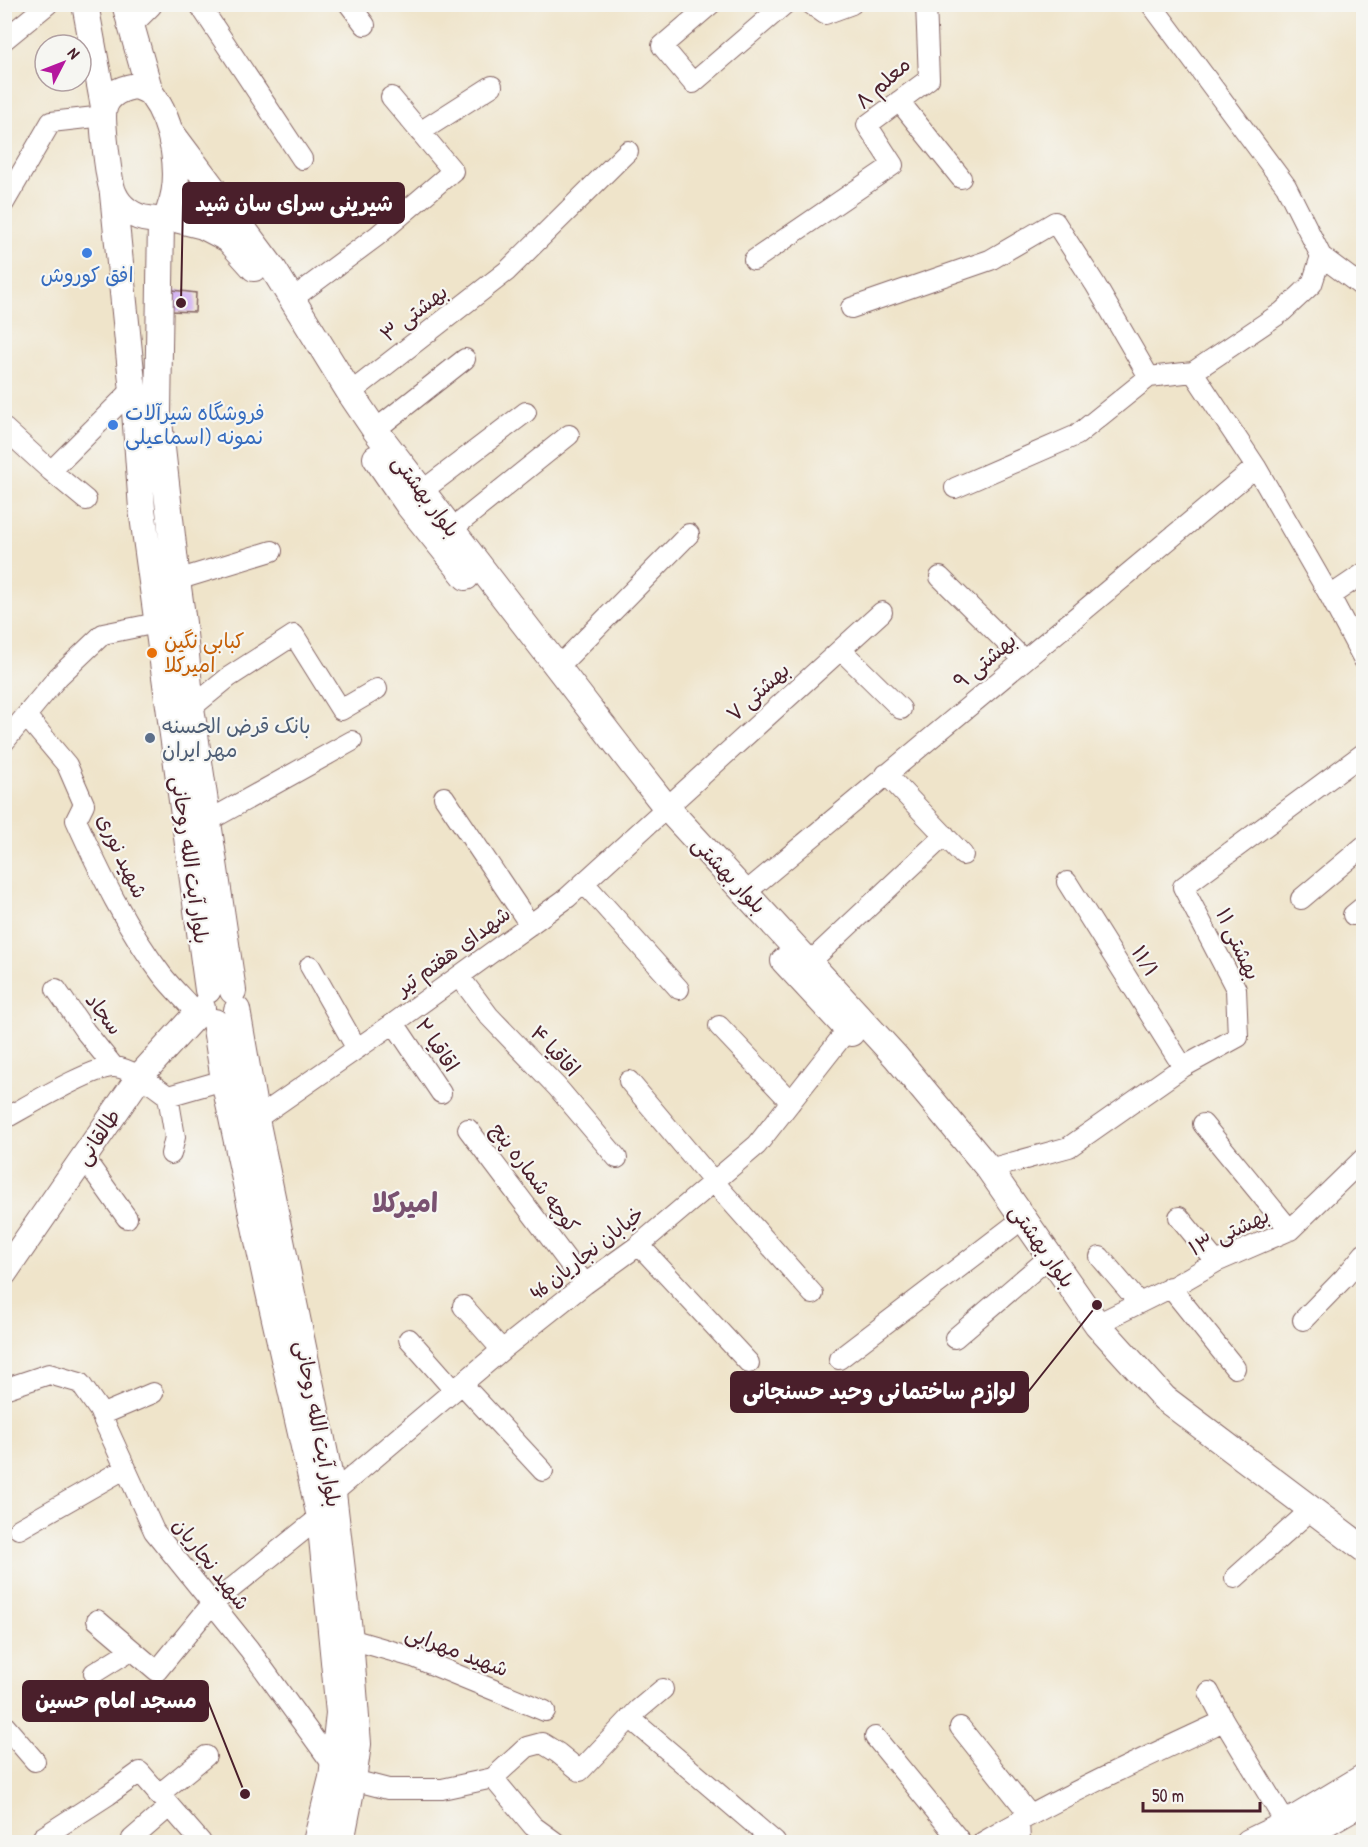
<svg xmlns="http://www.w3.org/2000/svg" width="1368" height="1847" font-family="'Patrick Hand','Playpen Sans Arabic',sans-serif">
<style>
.building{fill:#d1b1f3}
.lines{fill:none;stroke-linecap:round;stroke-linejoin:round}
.minor-casing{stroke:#846463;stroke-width:22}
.major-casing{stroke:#846463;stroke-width:28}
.minor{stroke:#fff;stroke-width:20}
.major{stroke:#fff;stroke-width:26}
.shop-dot{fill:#3f7fe0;stroke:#f6f6f2;stroke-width:2}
.food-dot{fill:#e8710a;stroke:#f6f6f2;stroke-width:2}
.service-dot{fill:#5c6f8a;stroke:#f6f6f2;stroke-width:2}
.labels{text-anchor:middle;stroke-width:4.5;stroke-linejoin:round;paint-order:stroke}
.street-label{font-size:21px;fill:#4a1f2b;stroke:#f6f6f2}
.shop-label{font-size:21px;fill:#366cbe;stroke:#f6f6f2}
.food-label{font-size:21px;fill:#c56008;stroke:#f6f6f2;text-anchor:start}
.service-label{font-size:21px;fill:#4e5e75;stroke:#f6f6f2;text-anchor:start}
.district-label{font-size:27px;font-weight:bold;fill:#795271;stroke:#f6f6f2}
.leader{fill:none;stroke:#4a1f2b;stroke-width:2}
.callout-dot{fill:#4a1f2b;stroke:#f6f6f2;stroke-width:2}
.callout{fill:#4a1f2b;stroke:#4a1f2b;stroke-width:2}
.callout-label{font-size:22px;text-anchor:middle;font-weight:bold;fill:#fff}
</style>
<rect width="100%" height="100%" fill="#f6f6f2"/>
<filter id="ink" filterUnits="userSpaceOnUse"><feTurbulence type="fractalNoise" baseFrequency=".0167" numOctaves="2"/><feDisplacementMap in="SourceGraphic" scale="12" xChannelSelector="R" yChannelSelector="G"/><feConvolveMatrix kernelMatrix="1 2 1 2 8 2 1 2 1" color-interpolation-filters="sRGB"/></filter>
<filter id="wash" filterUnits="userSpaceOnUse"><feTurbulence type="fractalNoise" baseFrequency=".008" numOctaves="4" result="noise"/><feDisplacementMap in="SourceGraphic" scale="24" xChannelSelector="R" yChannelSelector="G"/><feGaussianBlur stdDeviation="1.35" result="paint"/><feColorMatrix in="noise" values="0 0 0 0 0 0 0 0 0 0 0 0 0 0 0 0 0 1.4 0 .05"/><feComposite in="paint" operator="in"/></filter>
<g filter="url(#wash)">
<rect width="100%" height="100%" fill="#efe4ca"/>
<g id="blocks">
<path class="building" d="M173,290l23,3 -1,19 -25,-1z"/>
</g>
</g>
<g filter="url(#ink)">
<use href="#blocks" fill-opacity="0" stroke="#846463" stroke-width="1.5"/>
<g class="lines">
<g class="minor-casing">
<path id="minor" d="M199,4l103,155
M349,4l16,21
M711,4l-49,42 31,37 92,-79
M811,4l14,10 27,-10
M4,40l44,-36
M899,101l62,77
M420,132l72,-46
M4,203l47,-81 53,-6
M1321,256l43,32
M754,260l139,-95 -26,-40 62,-46 -3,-75
M292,299l85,-63 76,-65 -62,-74
M851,308l139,-48 65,-38 40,62 54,93
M1193,372l63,95 74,129 34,64
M350,393l157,-122 121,-120
M4,428l47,43 35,29
M375,430l90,-71
M51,471l81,-81
M955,488l122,-53 72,-58 44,-5 89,-60 30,-28 9,-28 -35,-70 -135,-182
M422,491l104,-79
M452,529l117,-94
M940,577l84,83
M177,580l95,-29
M1330,596l34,-23
M841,650l60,59
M558,667l131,-133
M191,708l38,-31 65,-42 47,75 36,-21
M26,716l41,49 17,39 -8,16c24,53 50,108 86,155 10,13 23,25 34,38
M4,742l54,-65 45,-43 54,-11
M886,774l77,81
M444,797l86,128
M208,821l144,-80
M1067,882l116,185
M584,883l95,106
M745,893l511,-426
M1301,899l63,-53
M1353,915l11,-9
M810,962l135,-127
M310,966l47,83
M459,976l30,40 68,71 60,71
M56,989l29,42 29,36
M394,1023l47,70
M719,1026l72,76
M629,1081l84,100 100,113
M168,1096l7,41 -4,17
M4,1119c22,-12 91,-54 111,-52 18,2 39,19 53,29l56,-16
M256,1119l138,-96 173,-125 315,-286
M1203,1124l87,106
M468,1129l117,155
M84,1158l43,60
M989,1169l80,-22 114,-80 55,-30 -2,-48 -53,-102 181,-134
M1179,1217l37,45
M639,1245l110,118
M1100,1257l39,46
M1170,1287l65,81
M463,1306l39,44
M1303,1320l41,-42 20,-24
M1097,1324l79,-39 40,-23 74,-32 74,-72
M955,1338l85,-73
M409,1339l45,51
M839,1359l173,-132
M462,1384l81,87
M4,1389l45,-15 31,9 19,27 55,121 95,118 84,116
M101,1415l52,-22
M333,1493l169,-143 83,-66 54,-39 118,-100 91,-116
M19,1529l107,-61
M1235,1578l69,-62
M97,1620l60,51 54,-66 109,-88
M350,1639l66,19 129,53
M94,1673l37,-23
M1209,1692l15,29 69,114
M630,1718l145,124
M4,1725l31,36
M960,1727l70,88
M875,1737l86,105
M493,1778l40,48 22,16
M353,1780l35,9h54l51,-11 34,-31 15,-4 16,10 22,18 58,-61 25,-21
M158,1795l48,-39
M1019,1821l1,21
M43,1837l65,-42 32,-23 61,70
M132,1839l37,-32
M983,1842c78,-46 159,-83 241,-121"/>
</g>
<g class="major-casing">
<path id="major" d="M85,4l19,103
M125,4l25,88
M130,23l19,-19
M136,86c5,2 12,4 16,9 21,28 31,80 18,113 0,1 -3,8 -3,9 -5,5 -12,3 -18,2 -14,-1 -29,-11 -35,-25 -5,-9 -13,-76 -10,-86 4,-15 19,-20 32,-22z
M170,131l104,139 76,123 25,37 258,335 34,43 229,249 93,112 108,155 67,74 200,151
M113,194l22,217 7,98 66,481
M167,217l36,9 25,13 26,29
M161,221l-3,192 19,167 6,43 8,85 42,283
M376,458l33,48 57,71
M784,961l67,72
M237,1010l19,109 77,374 17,146 8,105 -5,36 -12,62
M215,1022l9,58 44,208 52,229 19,196 -7,65 -16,64
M4,1273l136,-197 62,-68
M1249,1842l37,-18 78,-47
M1293,1842l71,-41"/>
</g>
<use href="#minor" class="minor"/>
<use href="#major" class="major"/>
</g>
</g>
<g class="shop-dot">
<circle cx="87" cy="253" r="6"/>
<circle cx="113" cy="425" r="6"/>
</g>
<circle class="food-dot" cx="152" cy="653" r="6"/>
<circle class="service-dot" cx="150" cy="738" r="6"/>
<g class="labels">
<g class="street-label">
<text transform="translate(883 83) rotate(-42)" y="7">معلم ۸</text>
<text transform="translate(414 313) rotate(-38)" y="7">بهشتی ۳</text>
<text transform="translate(426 496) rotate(53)" y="7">بلوار بهشتی</text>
<text transform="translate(985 661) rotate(-40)" y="7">بهشتی ۹</text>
<text transform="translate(758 692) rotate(-42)" y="7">بهشتی ۷</text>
<text transform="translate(122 856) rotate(65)" y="7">شهید نوری</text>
<text transform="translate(190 860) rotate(82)" y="7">بلوار آیت الله روحانی</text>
<text transform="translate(729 875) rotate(47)" y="7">بلوار بهشتی</text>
<text transform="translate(1238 944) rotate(65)" y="7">بهشتی ۱۱</text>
<text transform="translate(453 951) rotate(-36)" y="7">شهدای هفتم تیر</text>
<text transform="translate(1145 961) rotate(58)" y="7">۱۱/۱</text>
<text transform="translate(104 1014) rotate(53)" y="7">سجاد</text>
<text transform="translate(437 1045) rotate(56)" y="7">اقاقیا ۲</text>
<text transform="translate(555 1051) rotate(47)" y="7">اقاقیا ۴</text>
<text transform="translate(98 1137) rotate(-56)" y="7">طالقانی</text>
<text transform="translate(535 1178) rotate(53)" y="7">کوچه شماره پنج</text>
<text transform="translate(1229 1232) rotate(-25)" y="7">بهشتی ۱۳</text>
<text transform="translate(1042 1246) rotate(55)" y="7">بلوار بهشتی</text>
<text transform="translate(587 1253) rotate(-38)" y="7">خیابان نجاریان 46</text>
<text transform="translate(318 1424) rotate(79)" y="7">بلوار آیت الله روحانی</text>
<text transform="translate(211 1564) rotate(52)" y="7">شهید نجاریان</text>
<text transform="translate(457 1651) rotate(21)" y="7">شهید مهرابی</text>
</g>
<g class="shop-label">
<text x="87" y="282">افق کوروش</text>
<text x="125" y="420" text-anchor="start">فروشگاه شیرآلات<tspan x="125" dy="24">نمونه (اسماعیلی</tspan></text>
</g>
<g class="food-label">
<text x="164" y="648">کبابی نگین<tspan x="164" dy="24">امیرکلا</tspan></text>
</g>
<g class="service-label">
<text x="162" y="733">بانک قرض الحسنه<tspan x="162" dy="24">مهر ایران</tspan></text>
</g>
<g class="district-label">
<text x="405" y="1212">امیرکلا</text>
</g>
</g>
<path class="leader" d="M181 303L183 203M1097 1305L1028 1392M245 1794L208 1701"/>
<g class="callout-dot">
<circle cx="181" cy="303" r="6"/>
<circle cx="1097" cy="1305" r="6"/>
<circle cx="245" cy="1794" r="6"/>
</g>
<g class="callout">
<rect x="183" y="183" width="221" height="40" rx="6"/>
<rect x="731" y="1372" width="297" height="40" rx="6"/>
<rect x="23" y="1681" width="185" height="40" rx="6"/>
</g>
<g class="callout-label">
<text x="294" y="211">شیرینی سرای سان شید</text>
<text x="879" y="1399">لوازم ساختمانی وحید حسنجانی</text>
<text x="116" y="1708">مسجد امام حسین</text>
</g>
<rect width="1368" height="1847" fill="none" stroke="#f6f6f2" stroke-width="24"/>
<g transform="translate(63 63) rotate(48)"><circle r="28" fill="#f6f6f2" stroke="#b1a0a2" stroke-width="1.5"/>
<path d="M0-4.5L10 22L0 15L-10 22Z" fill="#b5179e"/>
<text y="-9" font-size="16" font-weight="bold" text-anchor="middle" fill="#4a1f2b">N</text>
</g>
<path d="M1143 1802v9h117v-9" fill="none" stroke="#4a1f2b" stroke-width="3"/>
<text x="1152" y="1802" font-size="18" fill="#4a1f2b" stroke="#f6f6f2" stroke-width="4.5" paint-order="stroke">50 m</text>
</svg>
